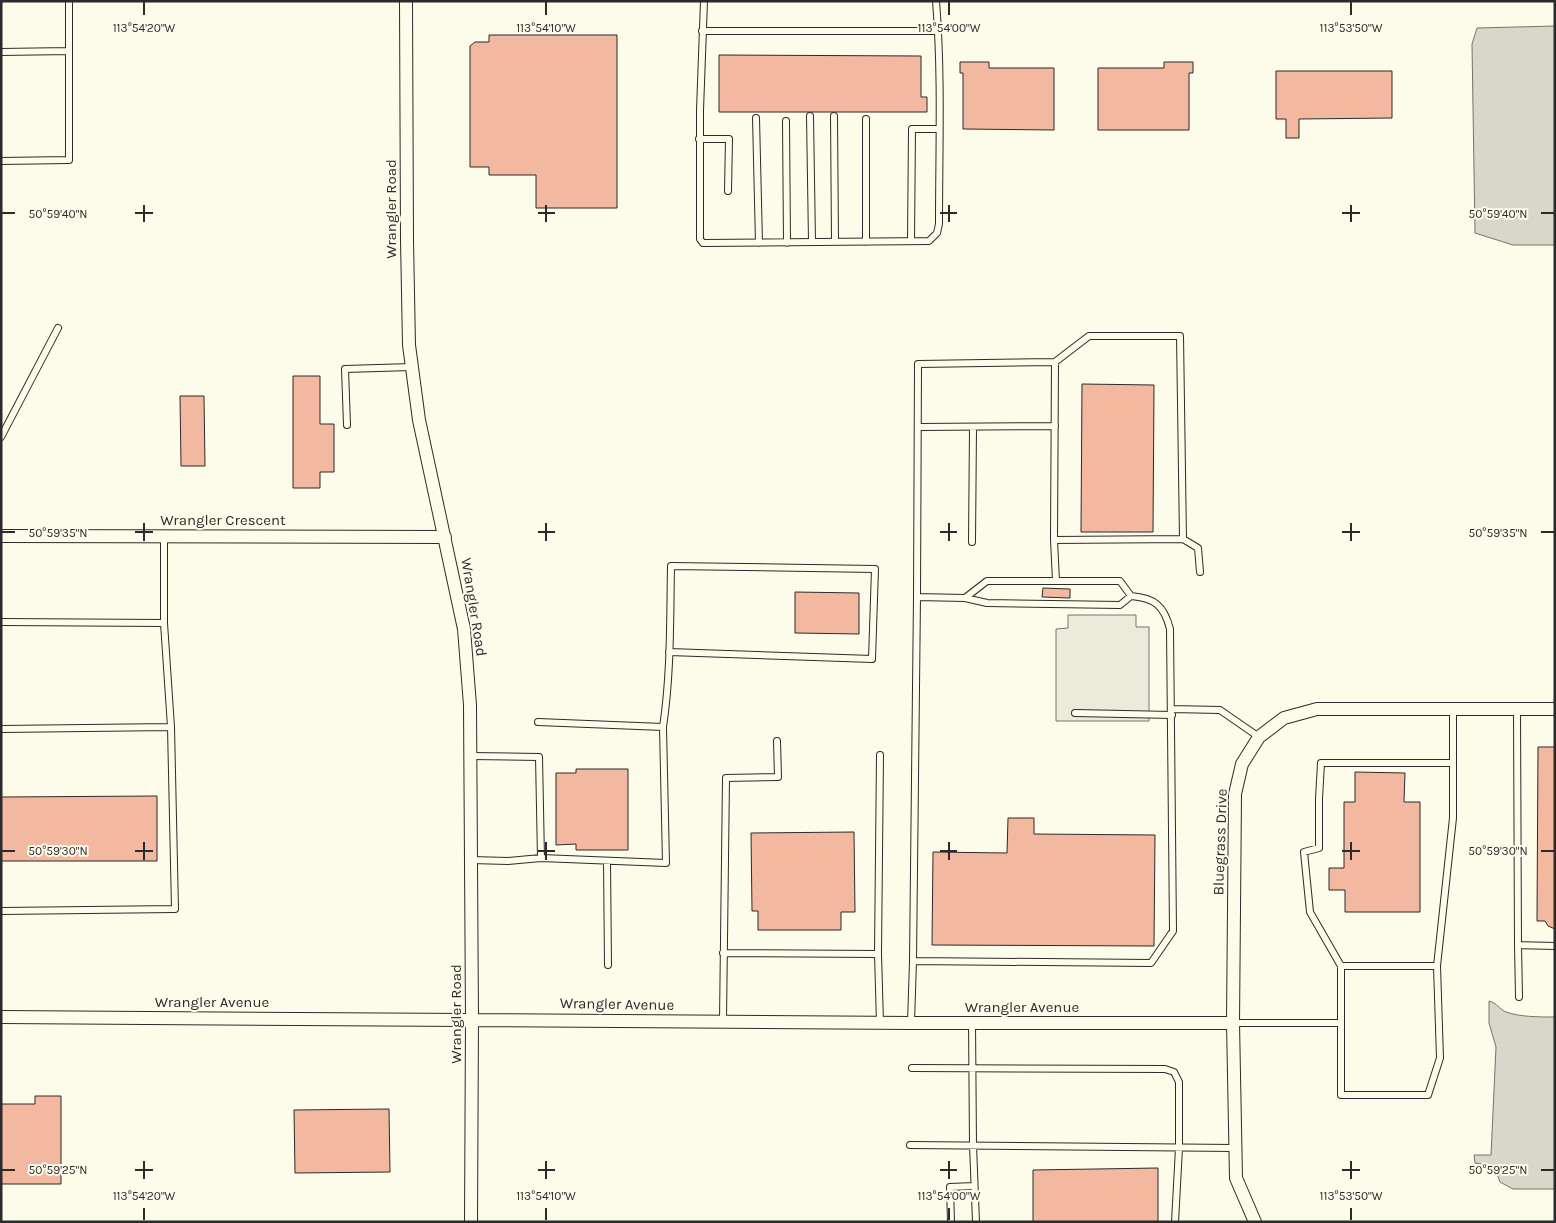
<svg xmlns="http://www.w3.org/2000/svg" width="1556" height="1223" font-family="Karla,sans-serif">
<style>
.parking{fill:#eceadb;stroke:#74746e}
.water{fill:#d8d7c9;stroke:#74746e}
.building{fill:#f2b8a0;stroke:#2b2b2b}
.lines{fill:none;stroke-linecap:round;stroke-linejoin:round}
.service-casing{stroke:#2b2b2b;stroke-width:8}
.minor-casing{stroke:#2b2b2b;stroke-width:14}
.service{stroke:#fdfbea;stroke-width:6}
.minor{stroke:#fdfbea;stroke-width:12}
.ticks{fill:none;stroke:#2b2b2b;stroke-width:2}
.labels{text-anchor:middle;stroke-width:4;stroke-linejoin:round;paint-order:stroke}
.street-label{font-size:15px;fill:#2b2b2b;stroke:#fdfbea}
.ticks-label{font-size:12px;text-anchor:middle;fill:#2b2b2b;stroke:#fdfbea;stroke-width:4;stroke-linejoin:round;paint-order:stroke}
</style>
<rect width="100%" height="100%" fill="#fdfbea"/>
<path class="parking" d="M1068,615h68v12h13v94h-93v-92l12,-1z"/>
<path class="water" d="M1555,26v219h-42l-38,-12 -3,-189 5,-16z
M1489,1001c8,2 10,8 17,11 14,5 33,5 49,5v172h-42l-13,-7 -6,-16 -19,-3 -1,-8h17l5,-108 -7,-24z"/>
<path class="building" d="M489,35h128v173h-81v-33h-47v-8h-19v-121l5,-4h14z
M719,55l202,1v41h6v15h-208z
M960,62h29v6h65v62l-91,-1v-56h-3z
M1164,62h29v11h-4v57h-91v-62h66z
M1276,71h116v47l-93,1v19h-13v-19h-10z
M293,376h27v48h14v48h-14v16h-27z
M1082,384l72,1 -1,147h-72z
M180,396h24l1,70h-24z
M1043,588l27,1v9l-28,-1z
M795,592l64,1v41l-64,-1z
M1538,747h17v182l-7,-3 -3,-5h-8z
M576,769h52v81h-52v-6l-20,1v-72h20z
M1355,772l50,1 -1,29h16v110h-75v-22h-16v-22h15v-66h11z
M157,796v65h-156v-64z
M1008,818h26v16l121,1 -1,111 -222,-1 1,-93 74,1z
M854,832l1,80h-14v18h-83v-19h-6l-1,-78z
M35,1096h26v88h-60v-80h34z
M389,1109l1,63 -95,1 -1,-63z
M1158,1168v54h-125v-52z"/>
<g class="lines">
<g class="service-casing">
<path id="service" d="M704,1l-4,109v129l3,4 226,-2 8,-8 2,-9c0,-74 3,-149 -3,-223
M702,31h236
M1,52l68,-1
M810,116l2,126
M834,116l1,126
M756,118l3,125
M866,119v123
M786,121l1,122
M699,139h30l-1,52
M1,161l68,-1v-159
M911,241l1,-112h27
M347,425l-2,-56 67,-2
M918,427l137,-1
M1,437l57,-109
M1054,540l129,-1
M972,542l1,-114
M1056,581l-2,-41 1,-178 34,-26h91l3,203 15,9 2,24
M917,597l1,-233 137,-2
M965,598l22,-17h133l11,15
M1,622l163,1v-87
M164,623l7,104
M1172,709l48,1 39,27
M1517,709l1,236
M1075,713l97,2
M538,722l125,5 3,136 -125,-5
M663,727c8,-53 7,-108 8,-161l204,3 -3,90 -203,-7
M1,729l170,-2 4,182 -174,2
M470,756l69,1 2,101 -33,3 -37,-1
M1453,763h-132l-2,36v49l-15,4 6,60 31,54h96l16,-148v-109
M607,861l1,104
M723,953l155,1 2,69
M878,954l2,-199
M1519,997l-1,-52 37,1
M723,1021l3,-243 52,-1 -1,-36
M911,1023l2,-62 4,-364 48,1 22,5 133,2 11,-9c23,2 33,9 39,33l3,302 -22,32 -238,-2
M972,1023l1,122 3,77
M1233,1023h108v-57
M1341,1023v72h87l12,-37 -3,-92
M912,1068l253,1 9,3 5,10v66l-4,74
M910,1145l325,3
M951,1222l-1,-35 24,-1"/>
</g>
<g class="minor-casing">
<path id="minor" d="M406,1l1,239 2,105 10,75 45,209 6,76 2,314 -1,203
M1,536l444,1
M1,1017l910,6h322
M1255,1222l-19,-44 -3,-155 2,-229 7,-30 17,-27 25,-19 33,-9h238"/>
</g>
<use href="#service" class="service"/>
<use href="#minor" class="minor"/>
</g>
<path class="ticks" d="M144,2v13M546,2v13M949,2v13M1351,2v13M144,205v17M546,205v17M949,205v17M1351,205v17M2,213h13M135,213h18M538,213h17M940,213h17M1342,213h18M1541,213h13M144,523v18M546,523v18M949,523v18M1351,523v18M2,532h13M135,532h18M538,532h17M940,532h17M1342,532h18M1541,532h13M144,842v18M546,842v18M949,842v18M1351,842v18M2,851h13M135,851h18M538,851h17M940,851h17M1342,851h18M1541,851h13M144,1161v18M546,1161v18M949,1161v18M1351,1161v18M2,1170h13M135,1170h18M538,1170h17M940,1170h17M1342,1170h18M1541,1170h13M144,1208v12M546,1208v12M949,1208v12M1351,1208v12"/>
<g class="labels">
<g class="street-label">
<text transform="translate(391 209) rotate(-90)" y="5">Wrangler Road</text>
<text x="223" y="525">Wrangler Crescent</text>
<text transform="translate(474 607) rotate(81)" y="5">Wrangler Road</text>
<text transform="translate(1220 842) rotate(-88)" y="5">Bluegrass Drive</text>
<text x="212" y="1007">Wrangler Avenue</text>
<text transform="translate(617 1004) rotate(1)" y="5">Wrangler Avenue</text>
<text x="1022" y="1012">Wrangler Avenue</text>
<text transform="translate(456 1014) rotate(-90)" y="5">Wrangler Road</text>
</g>
</g>
<g class="ticks-label">
<text x="144" y="32">113°54'20"W</text>
<text x="546" y="32">113°54'10"W</text>
<text x="949" y="32">113°54'00"W</text>
<text x="1351" y="32">113°53'50"W</text>
<text x="58" y="218">50°59'40"N</text>
<text x="1498" y="218">50°59'40"N</text>
<text x="58" y="537">50°59'35"N</text>
<text x="1498" y="537">50°59'35"N</text>
<text x="58" y="855">50°59'30"N</text>
<text x="1498" y="855">50°59'30"N</text>
<text x="58" y="1174">50°59'25"N</text>
<text x="1498" y="1174">50°59'25"N</text>
<text x="144" y="1200">113°54'20"W</text>
<text x="546" y="1200">113°54'10"W</text>
<text x="949" y="1200">113°54'00"W</text>
<text x="1351" y="1200">113°53'50"W</text>
</g>
<rect width="1556" height="1223" fill="none" stroke="#2b2b2b" stroke-width="5"/>
</svg>
